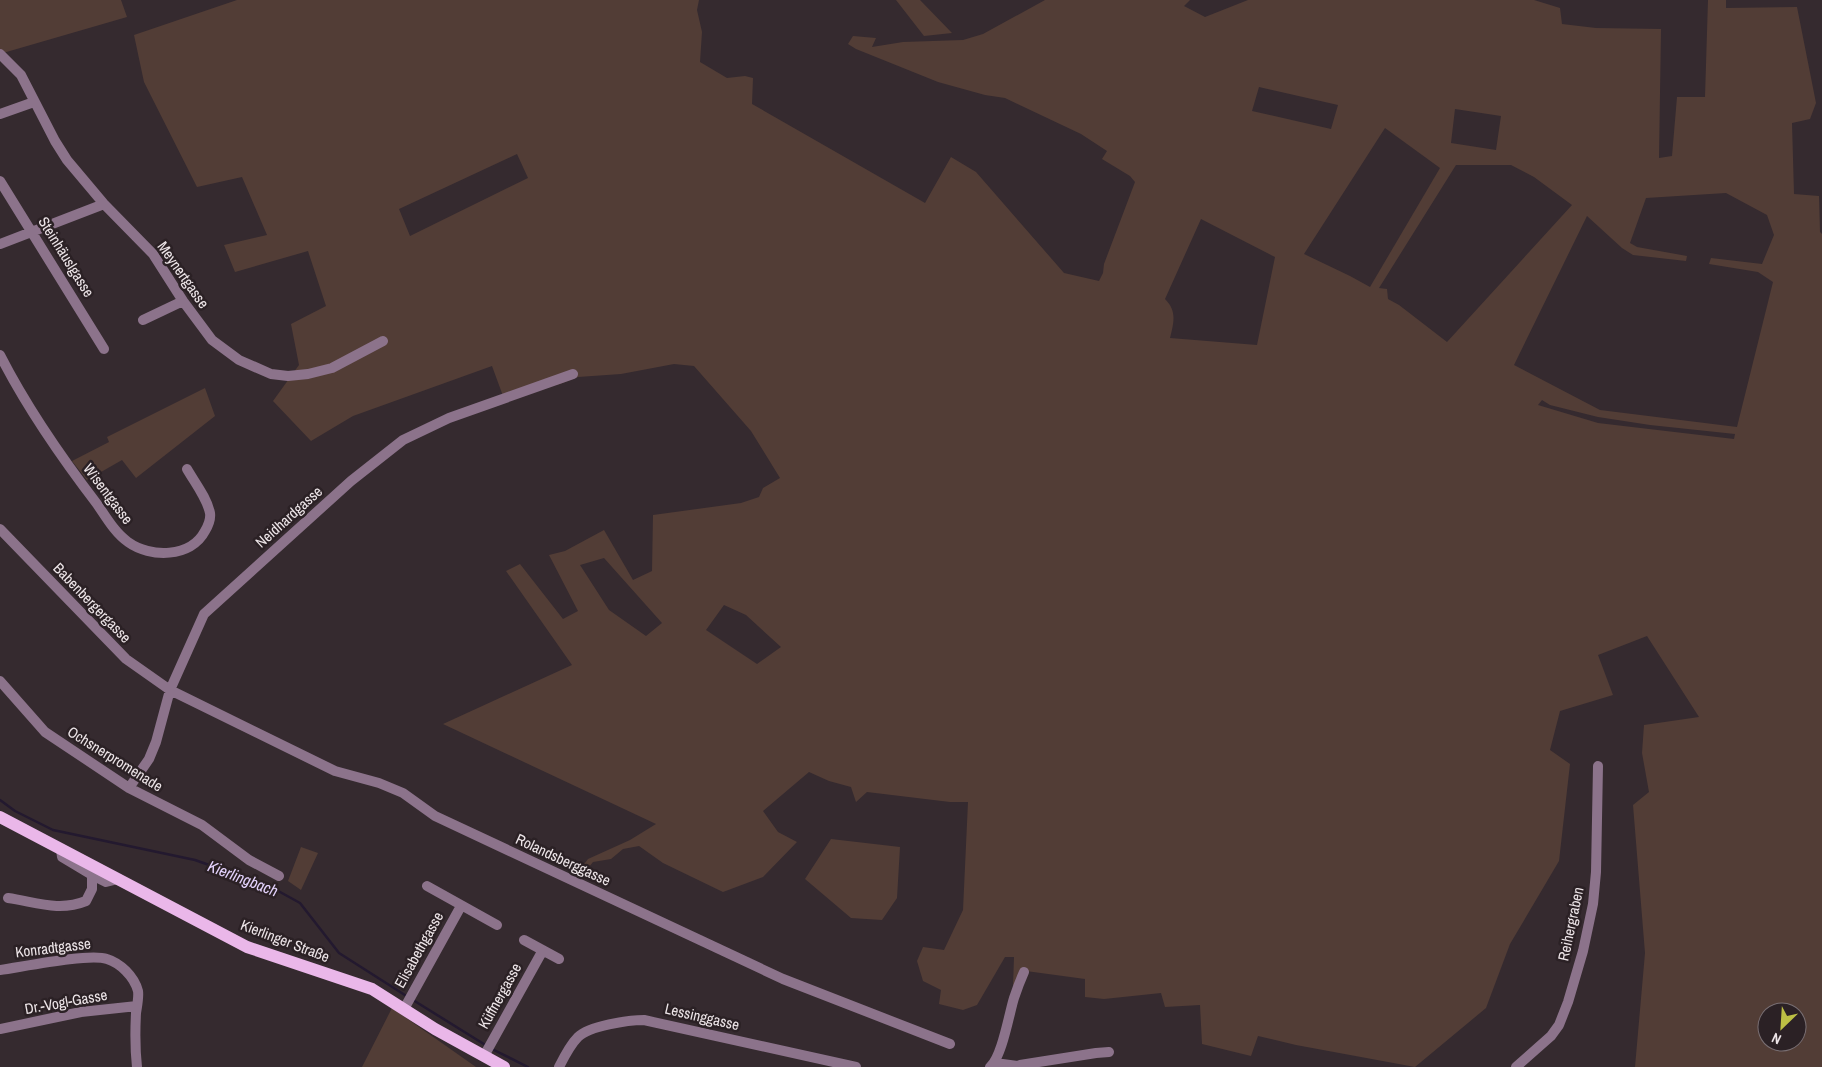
<svg xmlns="http://www.w3.org/2000/svg" width="1822" height="1067" font-family="'Archivo Narrow',sans-serif">
<style>
.green{fill:#523d36;fill-rule:evenodd}
.lines{fill:none;stroke-linecap:round;stroke-linejoin:round}
.stream{stroke:#23192f;stroke-width:2.5}
.minor{stroke:#8c738b;stroke-width:10}
.major{stroke:#eab7e9;stroke-width:12}
.labels{text-anchor:middle;stroke-width:5;stroke-linejoin:round;paint-order:stroke}
.street-label{font-size:15px;fill:#ede5e8;stroke:#2b2125}
.water-label{font-size:16px;font-style:italic;fill:#e4d3fd;stroke:#2b2125}
</style>
<rect width="100%" height="100%" fill="#352a2f"/>
<path class="green" d="M0,0h121l6,17 -124,36 -3,-3z
M237,0h462l-2,10 5,22 -2,30 27,16 18,-2 8,2 -1,26 173,99 26,-46 25,15 88,101 35,8 4,-8 1,-9 31,-82 -5,-6 -28,-17 5,-8 -26,-17 -76,-36 -20,-3 -47,-13 -82,-33 -8,-5 5,-8 23,2 -4,9 31,-5 60,-2 20,-6 62,-34h145l-6,6 21,11 43,-17h286l26,8 2,16 34,4 65,1 -2,129 13,-2 5,-59h28l3,-97h18v8l71,-1 19,96 -6,16 -18,4 2,71 25,2 1,36 2,2v833h-187l10,-114 -12,-148 16,-13 -7,-39 2,-28 55,-8 -52,-81 -49,19 15,40 -53,16 -10,39 20,14 -11,97 -49,83 -24,64 -71,59 -119,-22 -38,-9 -7,20 -49,-12 -2,-39 -35,2 -4,-14 -57,6 -19,-2v-18l-59,-8 -13,15 1,-29h-9l-28,48 -14,5 -24,-6 2,-14 -18,-9 -6,-20 6,-14 21,3 19,-40 5,-108h-18l-83,-10 -11,10 -5,-15 -22,-6 -20,-9 -46,39 15,21 19,10 -34,35 -40,15 -60,-29 -24,-17 -16,3 -12,10 -18,3 -14,17 -4,-3 13,-17 42,-19 26,-16 -213,-100 129,-59 -66,-94 14,-7 43,55 15,-8 -29,-56 16,-4 39,-21 29,50 19,-9 1,-56 88,-12 18,-6 4,-9 17,-10 -29,-47 -57,-65 -20,-2 -53,10 -43,3 -18,7 -57,12 -11,-30 -139,50 -42,25 -38,-40 26,-36 -8,-41 35,-18 -18,-55 -73,21 -11,-27 43,-10 -25,-58 -45,10 -53,-105 -10,-47zM1259,87l79,18 -7,24 -79,-18zM1455,109l46,7 -5,34 -45,-7zM1385,128l55,40 -70,119 -20,-11 -46,-22zM517,154l11,24 -118,58 -11,-27zM1456,165h55l23,12 38,28 -125,137 -48,-37 -11,-6 -1,-10 -8,-1zM1726,193l41,22 7,20 -12,29 -51,-6 -2,6 49,8 15,10 -36,145 -137,-17 -86,-45 73,-149 35,32 11,7 53,6 1,-5 -50,-9 -7,-4 16,-45zM1201,219l74,38 -18,88 -87,-7c4,-16 7,-27 -5,-39zM1542,400l8,5 48,12 52,8 85,9 -1,5 -136,-16 -60,-18zM604,558l58,65 -16,13 -37,-26 -29,-45zM724,605l22,10 35,32 -24,17 -51,-34zM1767,1012h30v30h-30z
M896,0h24l32,33 -28,3z
M205,388l10,28 -79,62 -14,-18 -35,20 -15,-19 37,-19 -2,-5z
M831,839l69,8 -3,51 -15,22 -31,-2 -46,-39z
M301,847l17,6 -17,37 -13,-9z
M392,1008l84,59h-114z"/>
<g class="lines">
<path class="stream" d="M0,800l15,11 38,19 142,30 76,27 29,16 39,50 69,44
M413,1000l74,46
M492,1049l36,18"/>
<path class="minor" d="M0,54l21,21 34,66 12,19 37,44 49,50 30,47 29,39 27,20 32,14 17,2 20,-2 24,-6 51,-27
M0,114l34,-12
M0,181l104,168
M0,244l104,-40
M143,320l40,-19
M0,355c27,53 61,102 97,149 9,13 18,29 31,38 22,16 63,16 77,-11 3,-5 6,-11 5,-18 -3,-15 -15,-30 -23,-44
M0,529l126,130 44,31 165,81 44,12 24,10 32,23 348,163 167,65
M0,681l45,51 84,56 73,37 47,35 30,16
M129,788l20,-29 7,-17 14,-52 34,-76 147,-133 52,-41 46,-22 124,-44
M92,875l14,7 12,-3
M427,886l70,39
M8,898c28,4 51,14 78,3l6,-12v-14l-30,-18 -1,-8
M524,940l35,19
M0,970c22,-3 89,-17 107,-11 13,4 27,17 31,32 1,6 -1,15 -2,22 -1,19 -1,36 1,54
M404,1009l57,-103
M0,1029l81,-17 56,-6
M484,1056l59,-106
M995,1063l31,4
M1020,1065l76,-12 13,-1
M559,1067c5,-10 11,-22 19,-30 11,-11 50,-17 66,-17l212,47
M990,1067c12,-10 19,-53 24,-69 3,-9 6,-17 10,-26
M1516,1067l35,-31 8,-11 9,-23 15,-51 10,-47 3,-32 2,-106"/>
<path class="major" d="M0,817l247,130 125,42 63,40 69,38"/>
</g>
<g class="labels">
<g class="street-label">
<text transform="translate(66 257) rotate(58)" y="5">Steinhäuslgasse</text>
<text transform="translate(183 275) rotate(55)" y="5">Meynertgasse</text>
<text transform="translate(108 494) rotate(53)" y="5">Wisentgasse</text>
<text transform="translate(289 517) rotate(-42)" y="5">Neidhardgasse</text>
<text transform="translate(92 603) rotate(46)" y="5">Babenbergergasse</text>
<text transform="translate(115 759) rotate(32)" y="5">Ochsnerpromenade</text>
<text transform="translate(563 860) rotate(25)" y="5">Rolandsberggasse</text>
<text transform="translate(1571 924) rotate(-78)" y="5">Reihergraben</text>
<text transform="translate(285 941) rotate(21)" y="5">Kierlinger Straße</text>
<text transform="translate(53 948) rotate(-7)" y="5">Konradtgasse</text>
<text transform="translate(419 950) rotate(-61)" y="5">Elisabethgasse</text>
<text transform="translate(500 996) rotate(-61)" y="5">Küffnergasse</text>
<text transform="translate(66 1002) rotate(-10)" y="5">Dr.-Vogl-Gasse</text>
<text transform="translate(702 1017) rotate(13)" y="5">Lessinggasse</text>
</g>
<g class="water-label">
<text transform="translate(243 878) rotate(21)" y="6">Kierlingbach</text>
</g>
</g>
<g transform="translate(1782 1027) rotate(205)"><circle r="24" fill="#2b2125" stroke="#796f73"/>
<path d="M0-4L9 19L0 12L-9 19Z" fill="#bcbf44"/>
<text y="-8" font-size="14" font-weight="bold" text-anchor="middle" fill="#ede5e8">N</text>
</g>
</svg>
